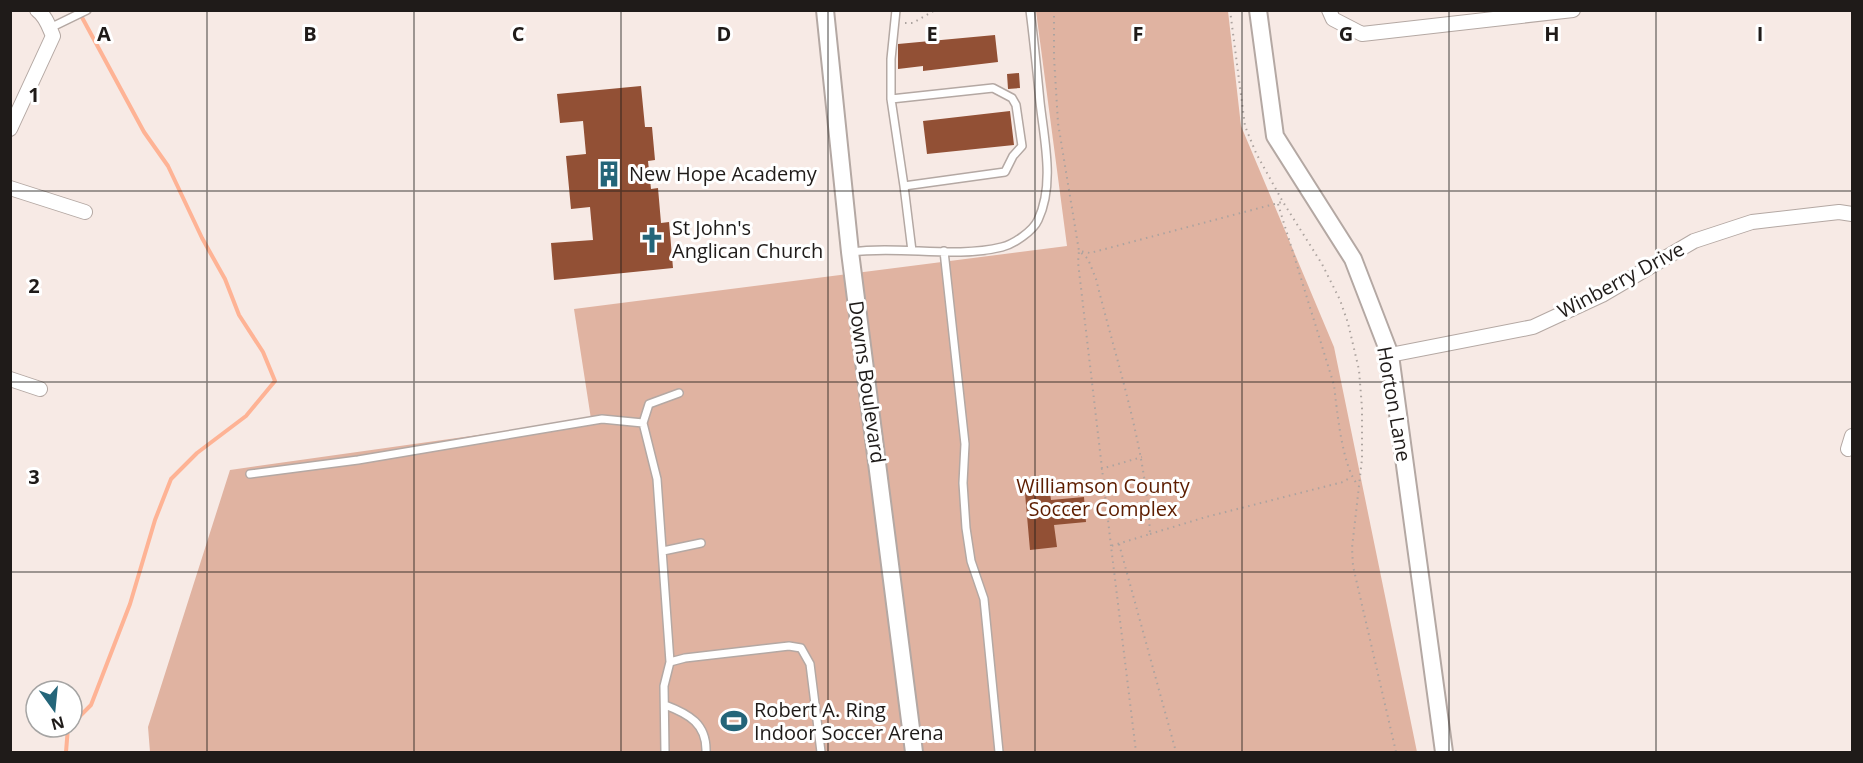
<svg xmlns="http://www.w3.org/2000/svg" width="1863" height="763" font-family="'Open Sans',sans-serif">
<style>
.green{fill:#e0b3a1}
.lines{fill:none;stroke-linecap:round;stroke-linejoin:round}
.stream{stroke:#feb395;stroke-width:4}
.building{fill:#925035}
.service-casing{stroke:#b4a8a3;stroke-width:10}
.minor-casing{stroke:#b4a8a3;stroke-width:16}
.tertiary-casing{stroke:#b4a8a3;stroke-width:20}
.path{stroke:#aca39f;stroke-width:2;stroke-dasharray:1.5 4.5;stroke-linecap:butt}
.service{stroke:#fff;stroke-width:7}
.minor{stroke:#fff;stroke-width:14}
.tertiary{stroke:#fff;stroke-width:16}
.grid{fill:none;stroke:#1f1b19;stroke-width:1.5;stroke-opacity:0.55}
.labels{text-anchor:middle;stroke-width:6;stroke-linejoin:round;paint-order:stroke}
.poi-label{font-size:20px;fill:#1f1b19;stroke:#fff;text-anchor:start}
.street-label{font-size:20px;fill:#1f1b19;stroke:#fff}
.park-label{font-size:20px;fill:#5d1d00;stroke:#fff}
.grid-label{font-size:20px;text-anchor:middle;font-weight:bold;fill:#1f1b19;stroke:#fff;stroke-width:6;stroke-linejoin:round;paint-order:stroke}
</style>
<rect width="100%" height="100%" fill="#f7eae5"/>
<path class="green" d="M1036,11h192l13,115 93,221 83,405h-1267l-2,-25 82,-257 361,-51 -17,-110 493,-63z"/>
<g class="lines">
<path class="stream" d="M72,724l19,-19 39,-101 25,-84 16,-41 26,-26 49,-37 29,-35 -12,-29 -24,-37 -14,-36 -23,-41 -34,-72 -24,-34 -66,-122
M66,752l2,-25"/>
</g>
<path class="building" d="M995,35l3,27 -75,9v-5l-25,3v-25z
M1019,73l1,15 -12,1 -1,-15z
M641,86l4,41h7l3,33 -7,1 3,28 7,-1 3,35 8,-1 4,46 -119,12 -3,-37 42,-3 -3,-33 -19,2 -5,-53 20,-2 -3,-33 -23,2 -3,-29z
M1010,111l4,34 -87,9 -4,-33z
M1048,479l3,21 33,-3 2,25 -32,3 3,22 -27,3 -6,-68z"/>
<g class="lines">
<g class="service-casing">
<path id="service" d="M50,28l37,-18
M891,99v-40l5,-49
M904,186l-13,-87 102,-11 19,10 4,7 6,41 -9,10 -8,16 -101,14 8,65
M944,251l21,193 -2,39 3,45 5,33 13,38 15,153
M851,252c50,-7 102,7 151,-5 12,-3 31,-16 36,-27 17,-36 6,-81 2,-118 -3,-31 -6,-61 -10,-92
M643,423l6,-19 30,-11
M250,474l108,-14 244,-41 41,4 14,56 13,183
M663,551l38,-8
M665,705c24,9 42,19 41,47
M665,752l-1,-66 6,-24 15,-4 104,-12 12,2 9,16 11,88"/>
</g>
<g class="minor-casing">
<path id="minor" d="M1329,10l4,9 29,15 211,-24
M10,129l43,-93c-4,-9 -7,-20 -16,-26
M10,188l75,24
M1390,355l143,-28 69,-32 92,-54 58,-19 87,-10 13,2
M10,379l30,10
M1848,449l4,-13"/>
</g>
<g class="tertiary-casing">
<path id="tertiary" d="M825,10l25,242 64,500
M1258,10l17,126 78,123 37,96 54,397"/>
</g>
<path class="path" d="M1054,10v47l4,66 21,128 9,8 8,20c21,85 50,168 54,255l-39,12 25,206
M1230,10l15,116 11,27 27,49 39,62 18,36 8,23 11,47 3,38v51l-10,89 1,18 43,186
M905,23h8l22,-13
M1278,204l56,181c3,25 8,82 24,100
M1101,469l41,-12
M1150,534l56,-17 137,-35 8,-5
M1119,544l57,208
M1111,546l-33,-284 1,-11 11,2 192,-51"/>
<use href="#service" class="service"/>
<use href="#minor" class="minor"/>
<use href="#tertiary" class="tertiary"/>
</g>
<path class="grid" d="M207,10v742M414,10v742M621,10v742M828,10v742M1035,10v742M1242,10v742M1449,10v742M1656,10v742M10,191h1842M10,382h1842M10,572h1842"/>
<defs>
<g id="building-bare" transform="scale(2.07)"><path d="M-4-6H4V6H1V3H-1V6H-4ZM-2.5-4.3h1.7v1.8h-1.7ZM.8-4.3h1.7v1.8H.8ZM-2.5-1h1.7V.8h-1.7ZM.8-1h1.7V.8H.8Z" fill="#246579" stroke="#fff" stroke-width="2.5" paint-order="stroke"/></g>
<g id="church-bare" transform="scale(2.07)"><path d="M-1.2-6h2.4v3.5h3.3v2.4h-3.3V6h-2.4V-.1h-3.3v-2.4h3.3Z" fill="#246579" stroke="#fff" stroke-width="2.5" paint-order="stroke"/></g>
<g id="stadium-bare" transform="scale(2.07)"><path d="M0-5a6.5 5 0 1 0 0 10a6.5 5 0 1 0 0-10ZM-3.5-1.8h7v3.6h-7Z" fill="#246579" stroke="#fff" stroke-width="2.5" paint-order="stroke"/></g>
</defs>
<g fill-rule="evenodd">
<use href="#building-bare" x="609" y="174"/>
<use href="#church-bare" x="652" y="240"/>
<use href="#stadium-bare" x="734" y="721"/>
</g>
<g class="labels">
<g class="poi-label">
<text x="629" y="181">New Hope Academy</text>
<text x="672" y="235">St John's<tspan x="672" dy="23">Anglican Church</tspan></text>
<text x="754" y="717">Robert A. Ring<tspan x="754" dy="23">Indoor Soccer Arena</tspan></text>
</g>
<g class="street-label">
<text transform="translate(1621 280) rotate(-28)" y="7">Winberry Drive</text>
<text transform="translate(867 382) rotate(82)" y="7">Downs Boulevard</text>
<text transform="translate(1394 404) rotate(80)" y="7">Horton Lane</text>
</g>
<g class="park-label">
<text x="1103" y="493">Williamson County<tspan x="1103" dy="23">Soccer Complex</tspan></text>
</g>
</g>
<g class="grid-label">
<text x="104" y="41">A</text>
<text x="310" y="41">B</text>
<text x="518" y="41">C</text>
<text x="724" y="41">D</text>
<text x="932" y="41">E</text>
<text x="1138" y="41">F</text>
<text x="1346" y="41">G</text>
<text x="1552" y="41">H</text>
<text x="1760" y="41">I</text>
<text x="34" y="102">1</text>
<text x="34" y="293">2</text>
<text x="34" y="484">3</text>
</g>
<rect width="1863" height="763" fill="none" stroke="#1f1b19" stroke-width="24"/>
<g transform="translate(54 709) rotate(165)"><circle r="28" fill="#ffffff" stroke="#a5a4a3" stroke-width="1.5"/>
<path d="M0-4.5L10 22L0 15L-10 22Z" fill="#246579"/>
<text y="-9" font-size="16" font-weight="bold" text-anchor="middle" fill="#1f1b19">N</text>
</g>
</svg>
